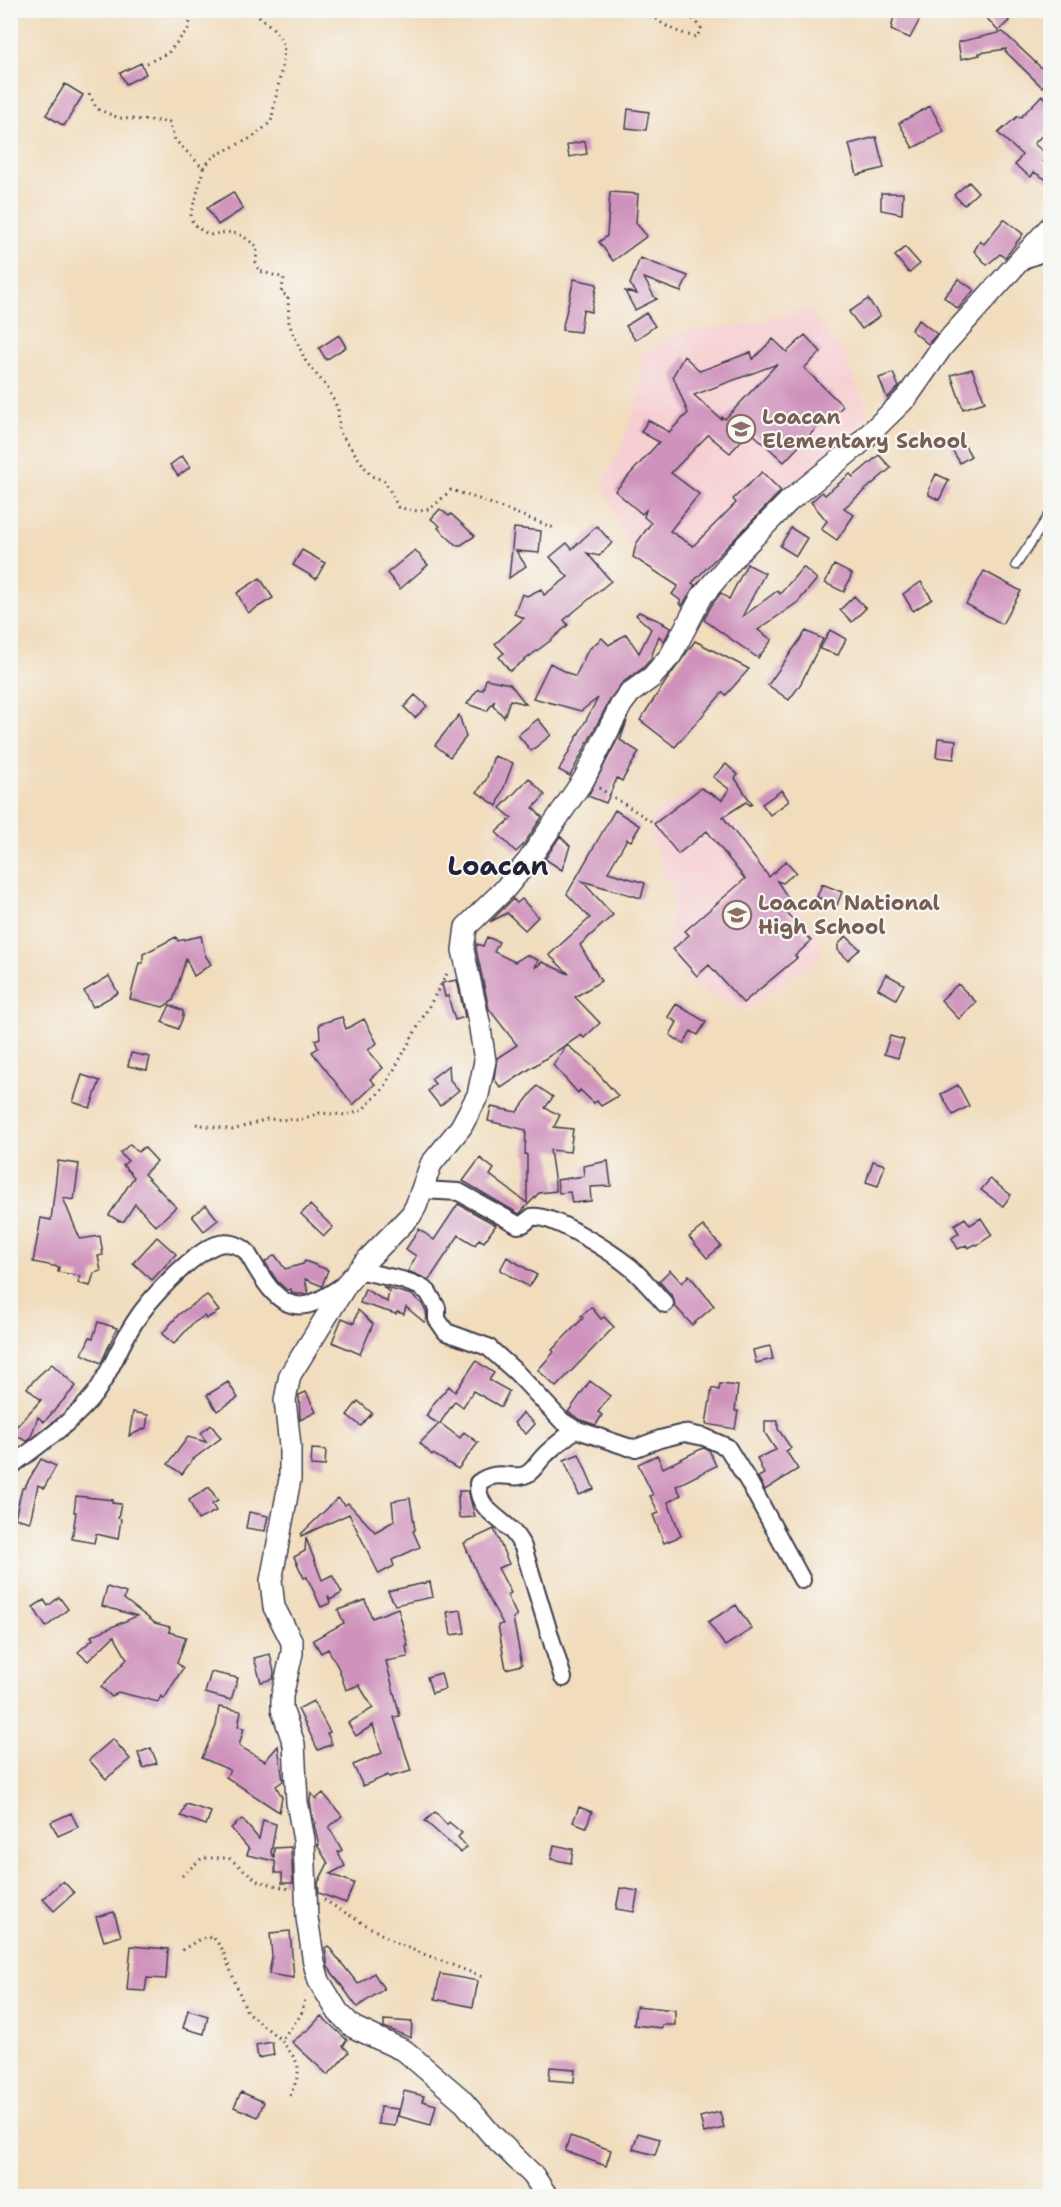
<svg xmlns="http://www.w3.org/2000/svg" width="1061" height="2207" font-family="'Shantell Sans',sans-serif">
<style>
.built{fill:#f7cfd2}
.building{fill:#cf92bc;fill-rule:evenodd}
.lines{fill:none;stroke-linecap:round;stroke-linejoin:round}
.service-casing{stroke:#413e4e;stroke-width:11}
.minor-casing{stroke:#413e4e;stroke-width:20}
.tertiary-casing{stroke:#413e4e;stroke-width:24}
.path{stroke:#413e4e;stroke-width:3;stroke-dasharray:1.5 4.5;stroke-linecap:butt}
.service{stroke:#fff;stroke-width:8}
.minor{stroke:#fff;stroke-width:16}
.tertiary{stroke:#fff;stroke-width:21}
.labels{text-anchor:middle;stroke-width:4.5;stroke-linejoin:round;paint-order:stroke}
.education-label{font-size:21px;font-weight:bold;fill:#785e54;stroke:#f6f6f2;text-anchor:start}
.district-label{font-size:27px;font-weight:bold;fill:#22223b;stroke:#f6f6f2}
</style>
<rect width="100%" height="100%" fill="#f6f6f2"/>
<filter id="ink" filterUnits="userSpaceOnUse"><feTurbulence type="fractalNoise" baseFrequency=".0167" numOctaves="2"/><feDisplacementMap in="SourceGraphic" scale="12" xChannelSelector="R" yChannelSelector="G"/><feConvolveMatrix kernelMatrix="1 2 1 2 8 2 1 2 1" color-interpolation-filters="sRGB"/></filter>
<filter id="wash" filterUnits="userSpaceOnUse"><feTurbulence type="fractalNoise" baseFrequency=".008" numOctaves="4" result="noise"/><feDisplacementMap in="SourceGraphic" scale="24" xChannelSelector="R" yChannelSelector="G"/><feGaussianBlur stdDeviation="1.35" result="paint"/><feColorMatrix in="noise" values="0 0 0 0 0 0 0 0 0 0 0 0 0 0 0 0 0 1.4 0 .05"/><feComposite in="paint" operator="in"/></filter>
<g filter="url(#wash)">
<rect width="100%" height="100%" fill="#f1dcbc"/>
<path class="built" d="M807,309l36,42 26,63 -162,158 -29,-14 -13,6 -38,-21 -25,-60 20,-38 18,-53v-37l43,-23 63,-7z
M700,786l38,36 80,114 3,22 -78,53 -59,-30 -18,-35 8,-51 -26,-63 6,-19z"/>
<g id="blocks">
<path class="building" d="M895,10l25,9 -10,19 -19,-8z
M980,10h20l9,11 -11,10z
M1003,32l47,44 -8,11 -37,-36 1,-2 -27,4 1,2 -19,4 -3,-17z
M141,63l5,11 -20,10 -6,-11z
M65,84l18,11 -19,31 -18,-11z
M1042,95l8,8v24l-16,17 14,11 -5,6 7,4v17l-16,-10 -3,5 -16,-12 7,-10 -24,-22 20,-17 2,2z
M930,106l14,26 -31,16 -14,-25z
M628,109l21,3 -3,18 -20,-2z
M876,137l8,31 -27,7 -8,-31z
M585,141l2,13 -18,3 -2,-12z
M969,182l9,10 -14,13 -10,-10z
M233,192l10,17 -25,16 -11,-17z
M610,192l28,2 -2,29 11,13 -34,25 -14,-19 8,-6z
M881,193h22l-1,21 -21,-4z
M1004,219l19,15 -18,24 -5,-4 -13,11 -13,-14 6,-10 4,3z
M905,247l15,17 -11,9 -14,-17z
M640,258l48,18 -7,16 -37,-14 11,20 2,1 -22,11 -10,-19 12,3 -7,-10z
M574,279l23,5 -6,28 -8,-2 -3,22 -18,-2z
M959,279l15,11 -16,19 -14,-12z
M868,299l12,17 -18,13 -13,-17z
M646,313l9,13 -20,14 -9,-14z
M919,320l18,14 -9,10 -17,-14z
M339,335l7,12 -20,13 -7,-12z
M805,335l16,17 -17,16 39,38 -17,18 -3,-3 -39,41 -34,-31 -20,22 -22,-18 -37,38 28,21 -29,37 23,15 43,-43 -3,-4 29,-27 19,19 -89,92 3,2 -13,21 -3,-3 2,-2 -9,-7 6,-8 -45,-29 3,-13 15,-21 -7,-6 2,-7 -4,4 -27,-23 44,-49 -18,-10 7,-12 21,12 19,-19 -15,-37 11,-20 16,15 51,-19 2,7 20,-20 14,13zM777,364l-52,55 -3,-2 -1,2 -27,-24z
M972,369l13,33 -22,7 -12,-34z
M893,373l6,14 -12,11 -8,-20z
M962,441l9,15 -11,7 -9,-15z
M879,455l12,13 -47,40 10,7 -17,25 -16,-11 6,-8 -16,-19 11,-10 3,3 25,-21 3,3z
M182,456l8,11 -12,9 -8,-11z
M936,474l13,6 -10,20 -10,-5v-6z
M440,509l9,7 2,-2 24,22 -14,9h-5l-18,-17 2,-2 -9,-7z
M597,526l15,17 -13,13 -12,-3 24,28 -47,39 4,5 -18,16 -40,30 -11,-14 5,-4 -9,-9 29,-26 -10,-4 8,-20 5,2 14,-7 3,6 24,-18 -18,-20 17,-14 5,6z
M514,528l27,3 -2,22 -23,-2 10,15 -17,12z
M791,528l16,10 -11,18 -16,-10z
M302,550l23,13 -9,16 -23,-14z
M415,550l13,15 -28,24 -13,-16z
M747,564l18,9 -23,44 35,-26 3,3 23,-27 14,12 -19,23 -40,28 14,10 -14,18 -54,-38 9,-17 8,-10 8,6z
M834,565l18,9 -8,18 -19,-9z
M984,571l37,20 -19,33 -36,-20z
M260,578l13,20 -25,15 -11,-20z
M921,582l11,17 -19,12 -10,-17z
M854,596l12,12 -14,14 -12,-12z
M639,612l25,11 -1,1 8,4 -7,13 -5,-5 -9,24 -7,8 -21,15 -11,15 -41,78 -11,-6 39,-72 -17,13 -48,-13 17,-35 25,14 13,-27 14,-12 7,7 17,-11 13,19 12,-24 -15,-14z
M830,630l16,9 -8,16 -18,-6z
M806,631l17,8 -23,46 -11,15 -21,-15z
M695,641l54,28 -23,26 -3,-3 -48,55 -35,-27 26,-39z
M486,679l24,5 16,20 -16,-4 -6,17 -11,-12 2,-5 -8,11 -20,-7 11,-15 5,1z
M415,695l12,11 -12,12 -11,-11z
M459,715l7,22 -16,20 -15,-12z
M538,719l13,16 -20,16 -13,-16z
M627,721l-7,19 19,12 -17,29 -5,-3 -11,25 -18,-7z
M938,738l18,2 -2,19 -18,-2z
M494,756l19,7 -16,43 -20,-14 9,-12z
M726,764l12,11 -3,3 17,26 -2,1 -4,-3 -23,15 46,60 17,-16 10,11 -13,11 -6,-2 17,26 -8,5 25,29 -16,15 2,2 -54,45 -34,-38 -12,11 -24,-27 16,-14 -4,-4 60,-52 -38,-48 -29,23 -24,-30 47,-36 21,12 7,-11 -16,-12z
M529,778l16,17 -12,13 9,9 -18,27 -8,8 -20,-20 16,-14 -12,-10z
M782,790l7,11 -19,14 -8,-11z
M615,810l25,16 -9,15 -4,-2 -19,33 37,11 -4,15 -59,-17 31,34 -33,30 21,36 -26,16 25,26 -16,15 -3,-3 -80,53 -7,-9 3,-21 20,-13 -28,-36 -13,-60 1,-5 6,2 4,-9 12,5 -5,10 21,10 11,-7 12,5 -3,8 7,-6 27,12 -20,-19 41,-37 -23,-24z
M560,836l10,10 -8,24 -17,-11z
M822,884l20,8 -5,13 -20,-8z
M513,899l4,4 5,-4 16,18 -13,13 -18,-17 -17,9z
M201,936l4,19 6,9 -17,12 -8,-17 -13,42 -10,6 -33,-8 9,-36h4v-9l33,-17 2,4z
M846,936l14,13 -12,11 -10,-10v-5z
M886,974l18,10 -8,15 -18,-10z
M109,976l9,17 -25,14 -9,-16z
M457,980l8,37 -10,3 -7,-24 -3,1 -3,-14z
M958,984l18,18 -17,17 -18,-19z
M676,1004l30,18 -8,13 -7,-4 -7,13 -14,-9 7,-13 -9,-5z
M170,1005l13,6v6l-5,12 -16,-7z
M342,1017l4,12 18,-10 13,24 -9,7 15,18 -13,11 5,5 -22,21 -41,-53 6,-4 -3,-8 5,-2 -1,-14z
M890,1036l14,4 -6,18 -14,-4z
M567,1045l29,24 -1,1 23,26 -17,10 -4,-5 -3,2 -14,-13 -2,3 -25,-28z
M131,1053l19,4 -3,13 -19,-4z
M449,1065l1,15 9,10 -19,16 -12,-15 7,-7 -4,-5z
M82,1075l18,6 -10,27 -17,-6z
M958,1085l11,21 -16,9 -12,-21z
M537,1086l16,11 -8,11 15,7 -6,12 19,2 -3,23 -20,-2 6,41 -17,2 -20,21 -56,-33 17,-23 14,11 -4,6 37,28v-48l-2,-1 1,-24 -38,-9 3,-14 26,5z
M130,1144l8,8 6,-5 13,14 -13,13 32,33 -20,19 -21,-22 -11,17h-5l-10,-6 25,-38 -11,-12 5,-4 -8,-8z
M58,1161l21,3 -5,36 -11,-2 17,41 20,-3 3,19 -5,1 3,15 -7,2 -4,13 -12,-3 2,-7 -22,-4 1,-5 -26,-5 8,-44 10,2z
M608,1161l3,25 -21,1 1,14 -19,2 -2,-11 -11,1 -2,-13 27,-4 -1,-10z
M873,1161l12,4 -7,21 -12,-4z
M990,1179l21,16 -8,11 -22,-16z
M458,1204l38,21 -12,17 -5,-3 -4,6 -16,-10 -30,45 -21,-9 8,-15 -10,-7 13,-20 15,11z
M206,1205l12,15 -14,11 -12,-15z
M310,1205l23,22 -9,9 -23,-22z
M965,1218l5,7 11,-7 11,17 -15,10 -1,-1 -8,4 -2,-3 -8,4 -6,-11 7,-5 -5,-8z
M703,1226l18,20 -14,12 -18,-21z
M157,1237l19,17 -24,26 -19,-17z
M275,1255l10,14 18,-5 2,-3 23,9 -6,16 -17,-7 3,15h-12l-4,-1 -1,-4 -4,1 -10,-9 -12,-19z
M507,1257l30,18 -8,12 -29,-17z
M670,1270l12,13 7,-8 25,31 -22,19 -17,-19 -2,-9 -14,-16z
M383,1287l29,8 10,9 4,7 1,8 -3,3 -18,-15 -2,7 -7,-2 -1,2 -36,-11 5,-14 22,13 2,-10z
M207,1295l12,16 -13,8 -2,-3 -12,8 -18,20 -12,-10 17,-20z
M591,1307l10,12 3,-2 10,10 -58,60 -18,-17 16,-18 -2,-2 31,-32 -2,-2z
M358,1310l15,14 -13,30 -28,-12 10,-24 12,5z
M98,1322l19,6 -16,35 -19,-9 8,-17 3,1z
M770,1346l3,13 -17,4 -3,-13z
M476,1361l18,12 -5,7 20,11 -8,16 -28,-16 -10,16 -8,-6 -15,22 20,15 4,-6 14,11 -20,26 -25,-15 -1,1 -12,-12 19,-19 -13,-8 8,-13 15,-17 6,6z
M52,1364l24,22 -32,36 -6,-5 -8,22 -3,2 -14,-6 3,-8 25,-27 -14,-12 11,-12z
M590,1381l20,15 -12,16 4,3 -6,10 -17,-6 -11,-7z
M228,1382l10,16 -21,13 -10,-16z
M720,1384l18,2 -3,25h3l-3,18 -29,-5 6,-36 7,2z
M306,1392l10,20 -16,8 -1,-25z
M358,1401l14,12 -11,13 -14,-11z
M133,1412l15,3 -2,13 -17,8z
M523,1413l12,11 -9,10 -12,-11z
M765,1421h13v8l13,19 -5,3 12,18 -33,21 -7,-13 6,-3 -7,-16 19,-8 -11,-17z
M211,1425l10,13 -29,22 -10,14 -14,-10 20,-27 18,5 -5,-9z
M703,1448l6,2 7,16 -40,20 5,9 -13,7 13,34 -17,7 -11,-28 6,-2 -9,-17 3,-1 -15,-31 19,-9 6,13z
M312,1449l14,1 -1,16 -14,-1z
M579,1454l15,35 -15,6 -15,-35z
M41,1459l15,7 -12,22 -6,-3 -8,37 -15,-4 7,-30h2z
M209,1487l9,14 -6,3 4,7 -18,9 -9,-20z
M459,1491h9l7,26 -16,1 -1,-22h1z
M76,1496l37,4 -1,3 9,1 -3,14 3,1 -3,20 -22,-5 -2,9 -22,-4 4,-27h-2z
M338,1498l7,7 3,-2 27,29 19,-11 -2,-20 18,-3 5,32 -2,1 7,16 -28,13 2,6 -15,8 -30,-60 -48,22v-2z
M249,1512l19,4 -3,15 -19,-3z
M494,1529l15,35 -11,4 13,25 -4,2 10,21 -4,2 9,47 -16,4 -8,-44 5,-1 -20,-36 -19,-45z
M306,1538l16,42 10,-5 10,18 -12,7 -2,-4 2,7 -9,4 -14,-30 -3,1 -10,-21 11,-6z
M430,1582l3,15 -38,8 -7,-14z
M107,1587l19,6 -2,6 31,24 15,4 -1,5 17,5 -9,26 6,5 -19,31 -3,-3 -3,6 -40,-10 -6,5 -11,-10 26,-28 -13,-23 -26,25 -10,-9 15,-13 -2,-3 46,-20 -35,-10z
M59,1597l9,12 -22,18 -13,-20 11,-7 4,6z
M365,1600l7,18 26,-10 10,38h-2l2,11 -22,4 14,55 -6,1 17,54 -22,6 -1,-2 -25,11 -10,-21 29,-12 -9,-28 -17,11 -8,-13 25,-15 -14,-23 -13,5 -7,-21 -11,-20 -7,4 -8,-13 31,-17 -6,-13z
M736,1605l16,24 -27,17 -17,-24z
M461,1610l4,23 -14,2 -4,-23z
M270,1654l4,18 -1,7 -12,3 -7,-24z
M211,1672l27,6 -7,22 -26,-7z
M441,1673l4,16 -13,4 -5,-16z
M313,1701l17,31 -3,1 5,11 -14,6 -20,-41z
M219,1707l22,4 -3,16 6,1 -5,18 26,15 13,-15 5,35 -7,5 6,11 -3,15 -53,-35 4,-7 -28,-12 14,-32z
M113,1739l17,20 -24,20 -17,-19z
M151,1748l6,15 -14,5 -5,-15z
M311,1793l5,6 7,-6 19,23 -13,11 13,23 -4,2 7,14 -15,8 24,9 -8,20 -27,-10 -1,-10 10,-20 -11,-18h2l-5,-21 2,-1 -3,-3 -3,-19z
M186,1804l25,8 -5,13 -25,-9z
M579,1807l13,5 -6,15 -13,-5z
M435,1812l12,13 2,-3 13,11 -4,4 9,10 -6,6 -36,-32z
M71,1813l7,14 -20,9 -7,-14z
M242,1819l17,20 4,-19 13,4 -5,29 3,4v-9l17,-1 2,36h-11v-10h-7v-12l-28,-6 2,-6 -18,-21z
M554,1845l19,4 -2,14 -20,-4z
M63,1881l11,12 -20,18 -11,-12z
M620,1888l18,3 -4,21 -18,-3z
M114,1912l7,24 -17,5 -8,-24z
M290,1931l4,47 -25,-4 3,-18 -2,-23z
M131,1946l37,3 -2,30 -19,-1 -2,13 -18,-1z
M328,1946l30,38 16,-11 10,16 -27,18 -29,-40 -3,-19z
M440,1974l38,7 -5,26 -38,-8z
M636,2006l39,4v15h-13v3l-28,-3z
M188,2010l20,6 -4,18 -21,-6z
M321,2016l26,24 -4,6 6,6 -21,23 -36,-33 18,-14z
M384,2020l28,2 -1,16 -27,-11z
M272,2042l2,13 -16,3 -2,-13z
M550,2067l25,2 -1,13 -25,-2z
M404,2091l20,5 -2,5 14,4 -5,20 -33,-9z
M241,2092l23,10 -6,15 -24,-10z
M380,2107l18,2 -3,17 -17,-2z
M720,2112l4,16 -20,5 -4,-16z
M638,2133l22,6 -5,16 -22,-6z
M570,2136l41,14 -5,16 -41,-15z"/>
</g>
</g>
<g filter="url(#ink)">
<use href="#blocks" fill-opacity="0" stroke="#413e4e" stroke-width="1.5"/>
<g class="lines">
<g class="service-casing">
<path id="service" d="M1016,565l34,-51"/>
</g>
<g class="minor-casing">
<path id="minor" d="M1021,261l29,-11
M422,1190l37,2 59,33 5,-1 9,-7c21,-3 81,36 98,50 13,11 24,25 35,37
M358,1270l44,10 17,6 9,6 9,16v11l9,13 42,15 28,25 46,49 13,8 53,18 8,1 24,-9 24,-6 20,4 23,10 23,37 52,96
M10,1467c28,-22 62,-44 84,-72 16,-21 25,-49 40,-72 15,-24 55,-67 82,-78 10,-4 22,-1 30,6 13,20 29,59 59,54 14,-2 30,-15 42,-22
M563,1678l-40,-131c-4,-7 -8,-14 -14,-19 -15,-14 -32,-21 -31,-45 21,-16 34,-1 49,-9 7,-4 11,-12 16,-17 10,-11 22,-18 32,-28"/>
</g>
<g class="tertiary-casing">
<path id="tertiary" d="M547,2196l-14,-21 -42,-41 -30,-35 -56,-48 -52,-24 -15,-15 -19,-31 -5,-18 -7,-45 -3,-78 -7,-38 -3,-58 -12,-35v-13l10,-43v-11l-18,-35 -3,-26 19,-102v-33l-5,-46 5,-25 58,-93 20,-23 43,-44 5,-9 15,-42 30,-37 17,-32 7,-34 -6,-39 -16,-72 3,-23 38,-37 24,-29 56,-82 37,-74 9,-12 22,-16 19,-22 31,-59 38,-45 49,-50 69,-56 49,-48 35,-50 108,-120"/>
</g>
<path class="path" d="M648,10c11,15 32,24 49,27l4,-9 -16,-18
M147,63l21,-10 20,-24 5,-19
M89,94l8,15 22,9 50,4 6,18 28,28 11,-12 39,-19 18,-15 12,-60 1,-16 -8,-15 -17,-15 -3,-6
M203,168c-2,10 -4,19 -7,29 -8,21 -8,27 14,38 23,-5 30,-3 47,12l-1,16 3,8 25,7 -3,15 7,3 1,28 17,38 21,25 11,22 1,22 32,45 14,5 13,26c30,8 30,4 53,-17l28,9 75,29
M599,788l52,33
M196,1124l37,6 34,-11 32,1 21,-7 27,2 15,-5 22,-22 64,-116
M182,1876l20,-18h27l29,23 31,8
M324,1900l74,44 85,33
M182,1950l18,-11 13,-2 9,12 25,63 34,28
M290,2096c13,-30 11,-30 -9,-56l20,-25 5,-19"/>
<use href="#service" class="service"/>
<use href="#minor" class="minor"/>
<use href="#tertiary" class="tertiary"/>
</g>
</g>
<defs>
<g id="school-ring" transform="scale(1.5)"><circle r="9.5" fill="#f6f6f2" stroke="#8d6e63" stroke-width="1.5"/><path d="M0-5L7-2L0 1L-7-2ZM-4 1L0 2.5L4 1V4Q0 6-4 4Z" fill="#8d6e63"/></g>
</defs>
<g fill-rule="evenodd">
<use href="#school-ring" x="741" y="429"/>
<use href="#school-ring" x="737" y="915"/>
</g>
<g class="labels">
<g class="education-label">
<text x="762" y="424">Loacan<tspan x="762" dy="24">Elementary School</tspan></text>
<text x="758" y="910">Loacan National<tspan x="758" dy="24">High School</tspan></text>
</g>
<g class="district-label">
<text x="498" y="875">Loacan</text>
</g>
</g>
<rect width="1061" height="2207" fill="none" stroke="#f6f6f2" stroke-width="36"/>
</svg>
